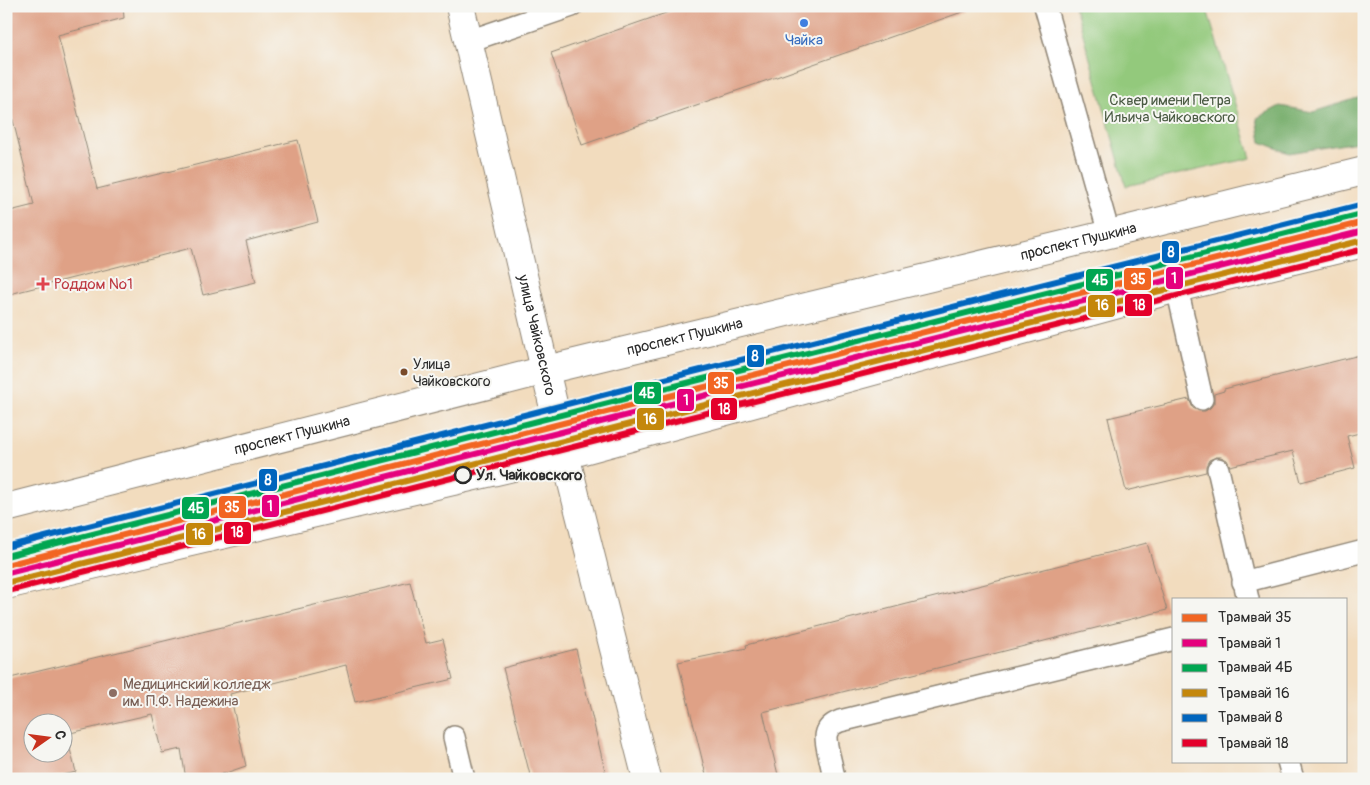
<svg xmlns="http://www.w3.org/2000/svg" width="1370" height="785" font-family="Pangolin,sans-serif">
<style>
.green{fill:#93c97b;stroke:#5f7a53}
.forest{fill:#76ad6b;stroke:#506c4b}
.building{fill:#dfa186;fill-rule:evenodd}
.lines{fill:none;stroke-linecap:round;stroke-linejoin:round}
.service-casing{stroke:#8e8474;stroke-width:24}
.tertiary-casing{stroke:#8e8474;stroke-width:30}
.secondary-casing{stroke:#8e8474;stroke-width:30}
.primary-casing{stroke:#8e8474;stroke-width:30}
.service{stroke:#fff;stroke-width:21}
.tertiary{stroke:#fff;stroke-width:28}
.secondary{stroke:#fff;stroke-width:28}
.primary{stroke:#fff;stroke-width:28}
.tram-1-casing{stroke:#f6f6f2;stroke-width:10}
.tram-2-casing{stroke:#f6f6f2;stroke-width:10}
.tram-3-casing{stroke:#f6f6f2;stroke-width:10}
.tram-4-casing{stroke:#f6f6f2;stroke-width:10}
.tram-5-casing{stroke:#f6f6f2;stroke-width:10}
.tram-6-casing{stroke:#f6f6f2;stroke-width:10}
.tram-1{stroke:#f26522;stroke-width:6}
.tram-2{stroke:#e5007d;stroke-width:6}
.tram-3{stroke:#00a651;stroke-width:6}
.tram-4{stroke:#c4870b;stroke-width:6}
.tram-5{stroke:#0065bd;stroke-width:6}
.tram-6{stroke:#e4002b;stroke-width:6}
.shop-dot{fill:#3f7fe0;stroke:#f6f6f2;stroke-width:2}
.health-dot{fill:#e0444e;stroke:#f6f6f2;stroke-width:2}
.bus-dot{fill:#7a4b2a;stroke:#f6f6f2;stroke-width:2}
.stop-dot{fill:#f6f6f2;stroke:#2b2b2b;stroke-width:2.5}
.education-dot{fill:#8d6e63;stroke:#f6f6f2;stroke-width:2}
.labels{text-anchor:middle;stroke-width:4;stroke-linejoin:round;paint-order:stroke}
.bus-label{font-size:14px;fill:#2b2b2b;stroke:#f6f6f2;text-anchor:start}
.shop-label{font-size:15px;fill:#366cbe;stroke:#f6f6f2}
.park-label{font-size:15px;fill:#4a5a43;stroke:#f6f6f2}
.street-label{font-size:15px;fill:#2b2b2b;stroke:#f6f6f2}
.health-label{font-size:15px;fill:#be3a42;stroke:#f6f6f2;text-anchor:start}
.stop-label{font-size:15px;font-weight:bold;fill:#2b2b2b;stroke:#f6f6f2;text-anchor:start}
.education-label{font-size:15px;fill:#785e54;stroke:#f6f6f2;text-anchor:start}
.line-badge{stroke:#f6f6f2;stroke-width:2}
.badge-label{font-size:14px;text-anchor:middle;font-weight:bold;fill:#fff}
</style>
<rect width="100%" height="100%" fill="#f6f6f2"/>
<filter id="ink" filterUnits="userSpaceOnUse"><feTurbulence type="fractalNoise" baseFrequency=".02" numOctaves="2"/><feDisplacementMap in="SourceGraphic" scale="10" xChannelSelector="R" yChannelSelector="G"/><feConvolveMatrix kernelMatrix="1 2 1 2 8 2 1 2 1" color-interpolation-filters="sRGB"/></filter>
<filter id="wash" filterUnits="userSpaceOnUse"><feTurbulence type="fractalNoise" baseFrequency=".0096" numOctaves="4" result="noise"/><feDisplacementMap in="SourceGraphic" scale="20" xChannelSelector="R" yChannelSelector="G"/><feGaussianBlur stdDeviation="1.12" result="paint"/><feColorMatrix in="noise" values="0 0 0 0 0 0 0 0 0 0 0 0 0 0 0 0 0 1.4 0 .05"/><feComposite in="paint" operator="in"/></filter>
<g filter="url(#wash)">
<rect width="100%" height="100%" fill="#f2dcbe"/>
<path class="green" d="M1075,6h131l45,152 -125,28z"/>
<path class="forest" d="M1364,96v45l-75,12 -28,-11 -4,-24 23,-12 33,6z"/>
<g id="blocks">
<path class="building" d="M6,6h117l1,12 -66,17 39,154 201,-49 20,82 -72,19 10,41 -53,13 -12,-47 -185,47v-83l28,-7 -28,-113z
M686,6h278l1,5 -383,134 -31,-92z
M1364,354v78l-17,4 8,32 -54,14 -8,-31 -63,15 -3,-6 -6,-3h-5l-7,3 -3,6v6l-80,19 -18,-73 81,-19 4,9 6,3h6l5,-3 4,-5v-9l10,-3v-2z
M1147,543l20,67 -404,102 16,67h-72l-29,-117 69,-14 -1,-3z
M410,582l16,61 17,-4 10,40 -98,23 -9,-37 -116,29 16,72 -38,13h-22l-5,-30 -19,4 -10,-39 -86,20 10,38 -29,7h-41v-100zM32,722h30v30h-30z
M576,649l31,130h-76l-28,-111z"/>
</g>
</g>
<g filter="url(#ink)">
<use href="#blocks" fill-opacity="0" stroke="#8e8474" stroke-width="1"/>
<g class="lines">
<g class="service-casing">
<path id="service" d="M1045,6l64,228
M469,41l103,-35
M1177,288l25,111
M1218,469l30,130
M1243,582l121,-31
M454,737l10,42
M1288,761l5,18
M834,779c-1,-8 -3,-16 -5,-24 -4,-16 -7,-27 11,-34l334,-82"/>
</g>
<g class="tertiary-casing">
<path id="tertiary" d="M565,455l82,324"/>
</g>
<g class="secondary-casing">
<g id="secondary">
<path id="s1" d="M460,6l105,449"/>
</g>
</g>
<g class="primary-casing">
<g id="primary">
<path id="s2" d="M6,508l540,-138 563,-136 255,-63"/>
<path d="M6,585l559,-130 612,-167 187,-45"/>
</g>
</g>
<use href="#service" class="service"/>
<use href="#tertiary" class="tertiary"/>
<use href="#secondary" class="secondary"/>
<use href="#primary" class="primary"/>
<g class="tram-1-casing">
<path id="tram-1" d="M6,565l679,-173 679,-170"/>
</g>
<g class="tram-2-casing">
<path id="tram-2" d="M8,573l679,-173 677,-169"/>
</g>
<g class="tram-3-casing">
<path id="tram-3" d="M6,556l677,-172 679,-170"/>
</g>
<g class="tram-4-casing">
<path id="tram-4" d="M10,582l679,-173 675,-169"/>
</g>
<g class="tram-5-casing">
<path id="tram-5" d="M6,547l675,-172 679,-170"/>
</g>
<g class="tram-6-casing">
<path id="tram-6" d="M12,590l679,-173 673,-168"/>
</g>
<use href="#tram-1" class="tram-1"/>
<use href="#tram-2" class="tram-2"/>
<use href="#tram-3" class="tram-3"/>
<use href="#tram-4" class="tram-4"/>
<use href="#tram-5" class="tram-5"/>
<use href="#tram-6" class="tram-6"/>
</g>
</g>
<circle class="shop-dot" cx="804" cy="23" r="5"/>
<path class="health-dot" d="M40.5 276.5h5v5h5v5h-5v5h-5v-5h-5v-5h5z"/>
<circle class="bus-dot" cx="404" cy="372" r="4.5"/>
<circle class="stop-dot" cx="463" cy="475" r="8"/>
<circle class="education-dot" cx="113" cy="693" r="5"/>
<g class="labels">
<g class="bus-label">
<text x="413" y="369">Улица<tspan x="413" dy="17">Чайковского</tspan></text>
</g>
<g class="shop-label">
<text x="804" y="45">Чайка</text>
</g>
<g class="park-label">
<text x="1170" y="105">Сквер имени Петра<tspan x="1170" dy="17">Ильича Чайковского</tspan></text>
</g>
<g class="street-label">
<text dy="5" stroke="none"><textPath href="#s2" startOffset="1105">проспект Пушкина</textPath></text>
<text dy="5" stroke="none"><textPath href="#s1" startOffset="338">улица Чайковского</textPath></text>
<text dy="5" stroke="none"><textPath href="#s2" startOffset="700">проспект Пушкина</textPath></text>
<text dy="5" stroke="none"><textPath href="#s2" startOffset="295">проспект Пушкина</textPath></text>
</g>
<g class="health-label">
<text x="54" y="289">Роддом №1</text>
</g>
<g class="stop-label">
<text x="476" y="480">Ул. Чайковского</text>
</g>
<g class="education-label">
<text x="123" y="689">Медицинский колледж<tspan x="123" dy="17">им. П.Ф. Надежина</tspan></text>
</g>
</g>
<g class="line-badge">
<rect x="1161" y="240" width="19" height="24" rx="5" fill="#0065bd"/>
<rect x="1165" y="266" width="19" height="24" rx="5" fill="#e5007d"/>
<rect x="1123" y="267" width="29" height="24" rx="5" fill="#f26522"/>
<rect x="1085" y="268" width="29" height="24" rx="5" fill="#00a651"/>
<rect x="1124" y="293" width="29" height="24" rx="5" fill="#e4002b"/>
<rect x="1087" y="294" width="29" height="24" rx="5" fill="#c4870b"/>
<rect x="746" y="344" width="19" height="24" rx="5" fill="#0065bd"/>
<rect x="707" y="371" width="28" height="24" rx="5" fill="#f26522"/>
<rect x="633" y="381" width="29" height="24" rx="5" fill="#00a651"/>
<rect x="676" y="388" width="19" height="24" rx="5" fill="#e5007d"/>
<rect x="710" y="397" width="28" height="24" rx="5" fill="#e4002b"/>
<rect x="636" y="407" width="29" height="24" rx="5" fill="#c4870b"/>
<rect x="258" y="468" width="20" height="24" rx="5" fill="#0065bd"/>
<rect x="261" y="494" width="19" height="24" rx="5" fill="#e5007d"/>
<rect x="218" y="495" width="29" height="24" rx="5" fill="#f26522"/>
<rect x="181" y="496" width="29" height="24" rx="5" fill="#00a651"/>
<rect x="223" y="521" width="29" height="24" rx="5" fill="#e4002b"/>
<rect x="185" y="522" width="29" height="24" rx="5" fill="#c4870b"/>
</g>
<g class="badge-label">
<text x="1171" y="257">8</text>
<text x="1174" y="283">1</text>
<text x="1138" y="284">35</text>
<text x="1100" y="285">4Б</text>
<text x="1139" y="310">18</text>
<text x="1102" y="310">16</text>
<text x="755" y="361">8</text>
<text x="721" y="388">35</text>
<text x="647" y="398">4Б</text>
<text x="686" y="405">1</text>
<text x="724" y="414">18</text>
<text x="650" y="424">16</text>
<text x="268" y="485">8</text>
<text x="270" y="511">1</text>
<text x="232" y="512">35</text>
<text x="196" y="513">4Б</text>
<text x="237" y="537">18</text>
<text x="199" y="539">16</text>
</g>
<rect width="1370" height="785" fill="none" stroke="#f6f6f2" stroke-width="25"/>
<rect x="1172" y="598" width="175" height="165" fill="#f6f6f2" stroke="#a5a5a2"/>
<rect x="1182" y="614" width="25" height="8" fill="#f26522" stroke="#a5a5a2"/>
<text x="1218" y="622" font-size="15" fill="#2b2b2b">Трамвай 35</text>
<rect x="1182" y="639" width="25" height="8" fill="#e5007d" stroke="#a5a5a2"/>
<text x="1218" y="648" font-size="15" fill="#2b2b2b">Трамвай 1</text>
<rect x="1182" y="664" width="25" height="8" fill="#00a651" stroke="#a5a5a2"/>
<text x="1218" y="672" font-size="15" fill="#2b2b2b">Трамвай 4Б</text>
<rect x="1182" y="689" width="25" height="8" fill="#c4870b" stroke="#a5a5a2"/>
<text x="1218" y="698" font-size="15" fill="#2b2b2b">Трамвай 16</text>
<rect x="1182" y="714" width="25" height="8" fill="#0065bd" stroke="#a5a5a2"/>
<text x="1218" y="722" font-size="15" fill="#2b2b2b">Трамвай 8</text>
<rect x="1182" y="739" width="25" height="8" fill="#e4002b" stroke="#a5a5a2"/>
<text x="1218" y="748" font-size="15" fill="#2b2b2b">Трамвай 18</text>
<g transform="translate(48 738) rotate(76)"><circle r="24" fill="#f6f6f2" stroke="#a5a5a2"/>
<path d="M0-4L9 19L0 12L-9 19Z" fill="#c8321e"/>
<text y="-8" font-size="14" font-weight="bold" text-anchor="middle" fill="#2b2b2b">С</text>
</g>
</svg>
